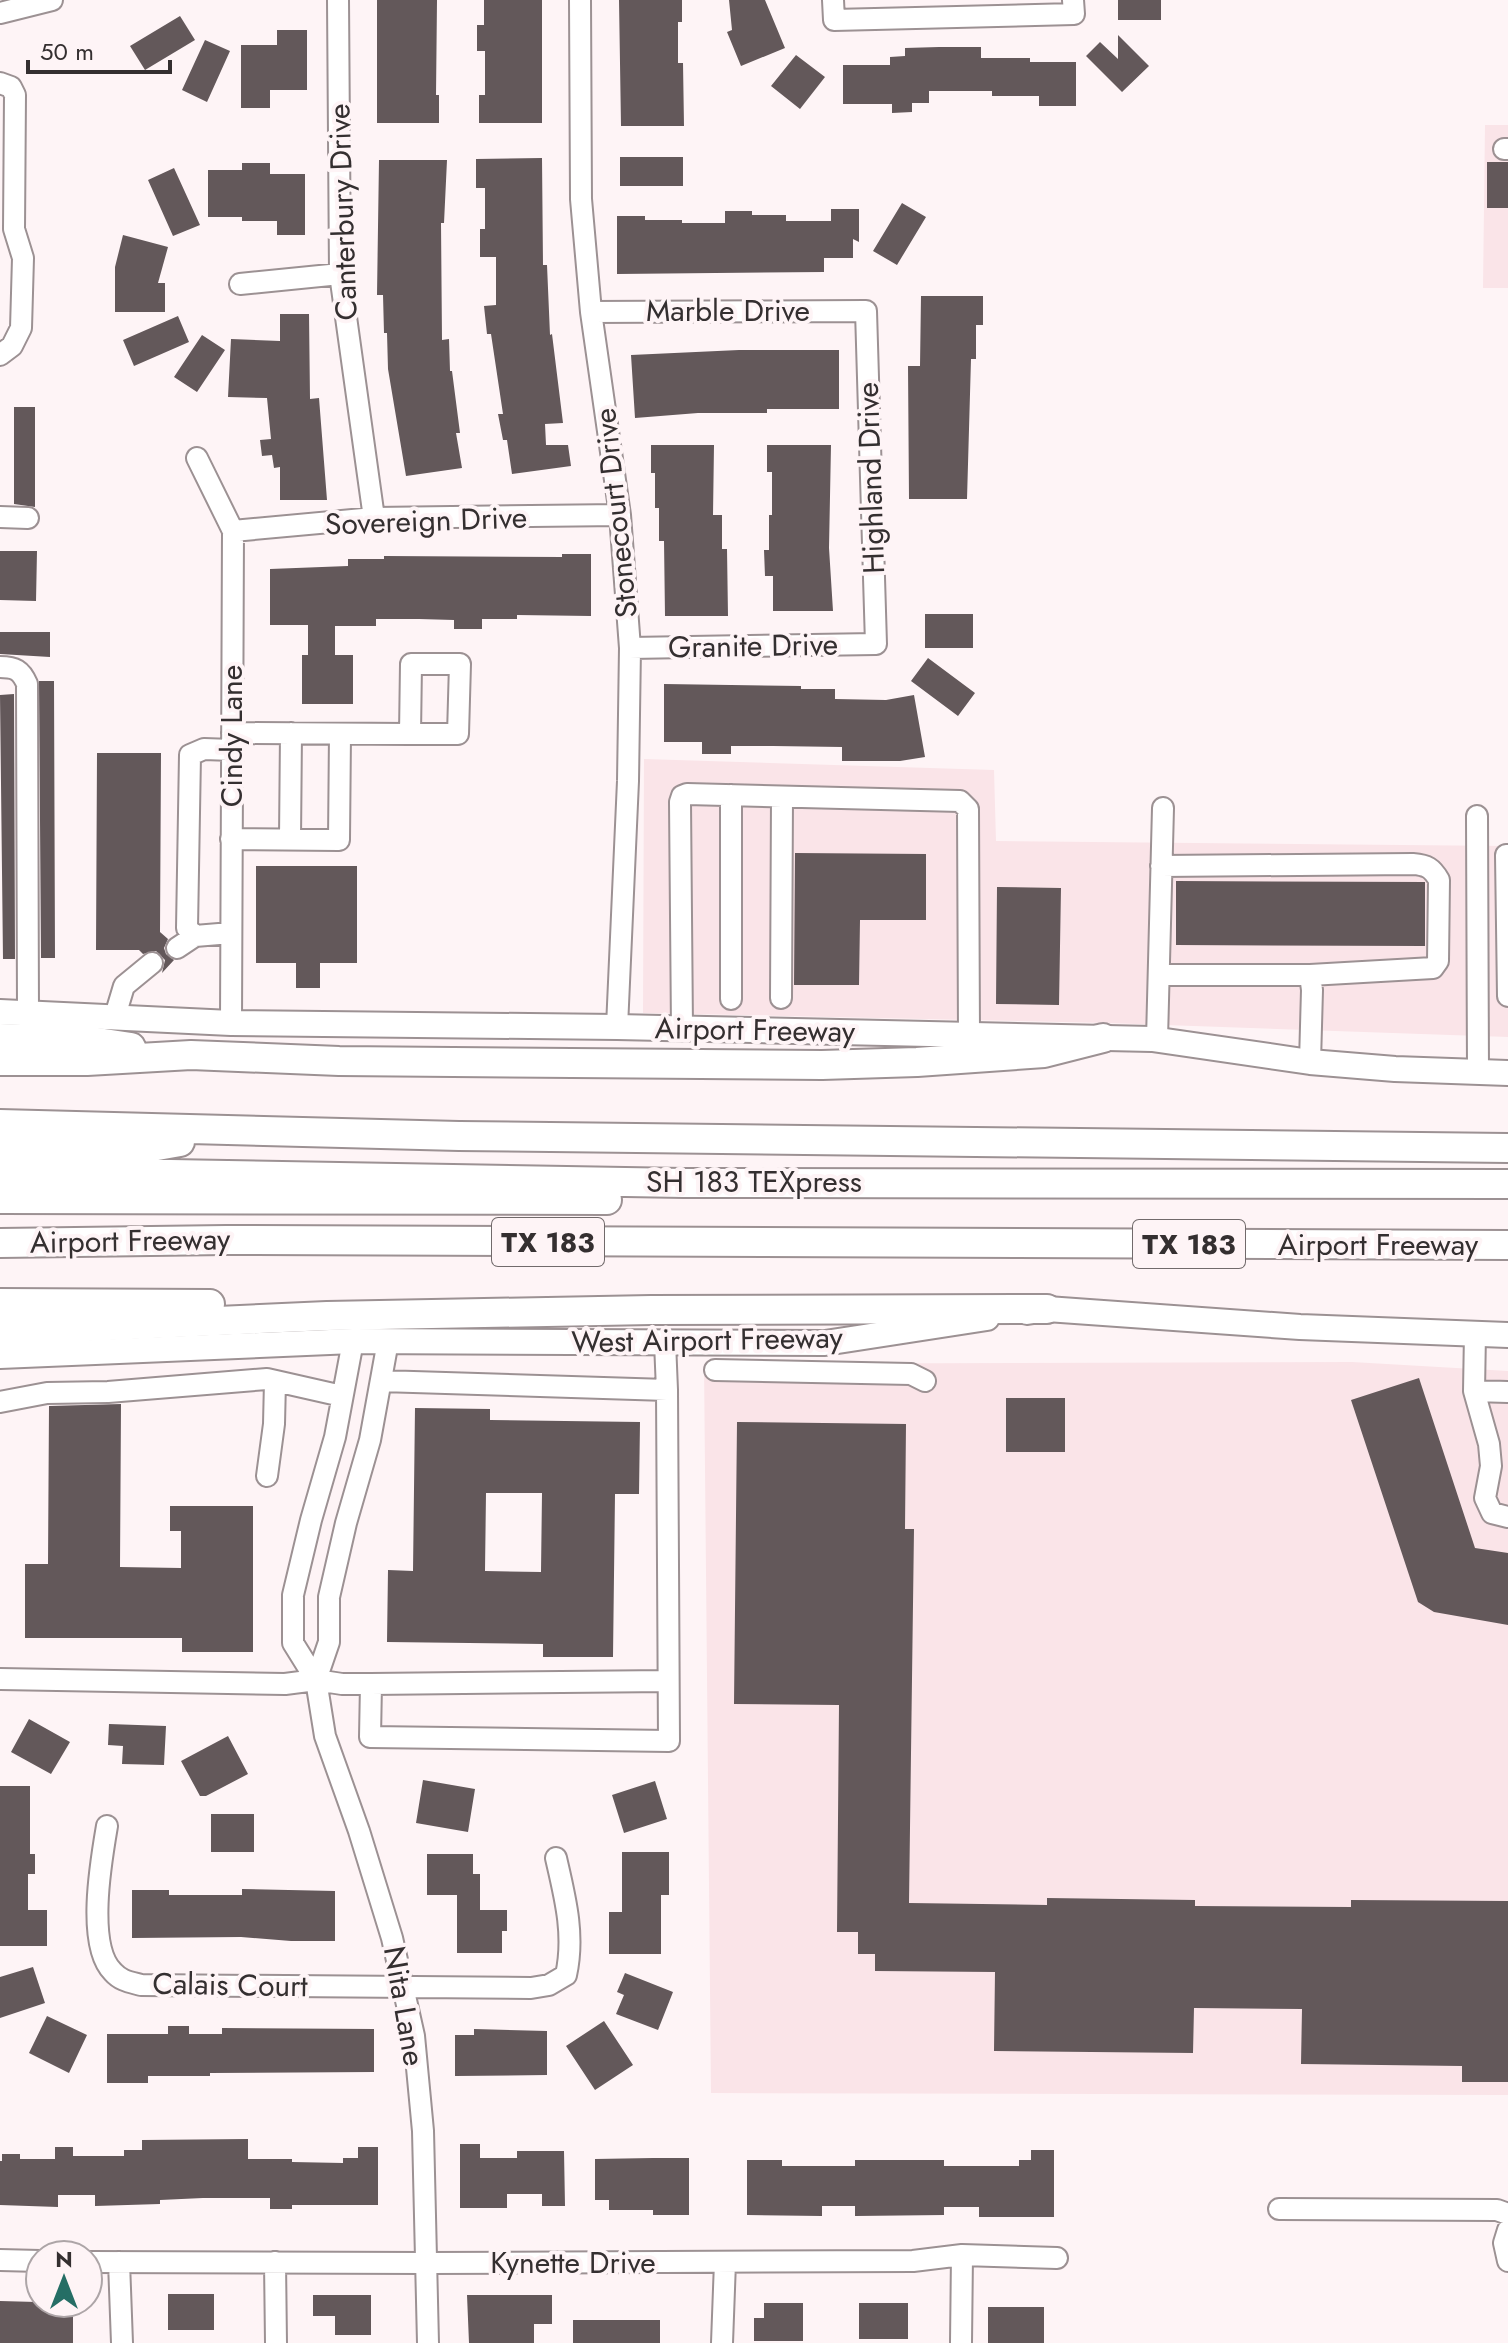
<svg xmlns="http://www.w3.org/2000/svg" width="1508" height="2343" font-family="Jost,sans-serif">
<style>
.built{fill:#fae4e8}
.building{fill:#63585a;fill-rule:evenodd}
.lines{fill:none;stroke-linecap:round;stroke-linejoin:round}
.minor-casing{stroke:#9c9193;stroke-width:24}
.major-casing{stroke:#9c9193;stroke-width:28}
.highway-casing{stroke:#9c9193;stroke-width:32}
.minor{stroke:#fff;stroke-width:20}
.major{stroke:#fff;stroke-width:24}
.highway{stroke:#fff;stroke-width:28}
.labels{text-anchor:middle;stroke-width:8;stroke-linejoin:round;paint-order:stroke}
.shield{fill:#fef4f6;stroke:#716a6b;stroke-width:2}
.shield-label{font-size:28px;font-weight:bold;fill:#342f30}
.street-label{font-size:30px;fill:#342f30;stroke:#fef4f6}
</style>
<rect width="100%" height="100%" fill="#fef4f6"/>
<path class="built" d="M1485,125h23v163h-25z
M644,759l350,11 2,71 512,5v191l-400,-14 -465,-10z
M1352,1362l156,9v724l-797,-2 -7,-729z"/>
<path class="building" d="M377,0h60l-1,95h3v28h-62z
M484,0h58v123h-63v-28h6v-44h-8v-26h7z
M619,0h63v22h-4v41h5l1,63h-63z
M729,0h36l20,48 -44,18 -14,-34 5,-2z
M1118,0h43v20h-43z
M180,16l15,24 -50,30 -15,-24z
M277,30h30v60h-37v18h-29v-63h36z
M1118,35l31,31 -27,26 -36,-36 14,-14 18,17z
M205,40l25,11 -23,51 -25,-12z
M939,47h42v11h49v4h46v44h-37v-10h-47v-5h-63v12h-17v9l-20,1v-9h-49v-39h47v-8l15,-1v-8z
M796,55l29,22 -25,32 -29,-23z
M620,157h63v29h-63z
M542,158l1,107h4l3,70 2,-1 11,89 -18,1 1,21h22l3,21 -59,8 -5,-34h-4l-5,-26h5l-12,-80h-4l-3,-28 12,-1v-48h-16v-28h5v-41h-9v-29z
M379,160h68l-3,63h-3l1,117 7,-1 1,32h2l8,62h-4l6,35 -56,8 -18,-107 -1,-36h-3l-1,-38h-6z
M1487,162h21v46h-21z
M242,163h28v11h35v61h-28v-14h-35v-4h-34v-47h34z
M174,168l26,57 -27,11 -25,-56z
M902,203l24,14 -29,48 -24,-14z
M831,209h28v33l-6,-3v19h-29v14l-207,2v-58h28v4h37v3h43v-12h27v4h34v6h45z
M123,235l45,12 -10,36h7v29h-50v-45z
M921,296h62v29h-7v34h-5l-4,140h-58l-1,-133h12z
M280,314h29l1,85 9,-1 8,102h-47v-33l-6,1 -2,-13 -10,1 -2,-16 11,-1 -4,-41 -39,-1 3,-58 49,2z
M178,316l11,26 -55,24 -11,-26z
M202,335l23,15 -28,42 -23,-15z
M739,350h100v59h-72v4h-69l-63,5 -4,-63z
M14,407h21v100l-21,-3z
M651,445h63l-1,70h9v34h5l1,67h-63l-1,-75h-5v-33h-4v-35h-4z
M767,445h64l-2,103 4,63h-60v-35h-8l-1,-26h5v-35h3v-43h-5z
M0,551h37l-1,50 -36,-1z
M562,554h29v62l-74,-1v4h-35v10h-28v-9l-35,-1h-43v7h-41v29h18v49h-51v-49h6v-30h-38v-56l78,-3v-7h36v-3l178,1z
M925,614h48v34h-48z
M0,632h50v25l-50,-3z
M928,658l47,35 -17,23 -47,-35z
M39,681h15l1,277h-14z
M664,684l137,2v3h34v10l51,1 28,-5 11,62 -25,4h-58v-14l-69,-1h-42v8h-29v-12h-38z
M14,694l1,265h-12l-3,-264z
M97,753h64l-1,179 8,7 -4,9 2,6 8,6 -12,13 3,-13 -9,-9 -13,3 -4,-4h-43z
M795,853l131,1v66h-66l-1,65h-65z
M256,866h101v97h-37v25h-24v-25h-40z
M1176,881l249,1v64l-249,-1z
M997,887l64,1 -2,117 -63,-1z
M1419,1378l56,170 33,5v72l-74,-13 -16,-10 -67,-202z
M1006,1398h59v54h-59z
M121,1404l-1,163 61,1v-37h-11v-25h83v146h-71v-14h-157v-74h23l1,-158z
M415,1408l75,1v11l150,2 -1,72h-24l-2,163h-70v-13l-156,-2 1,-72 25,1zM486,1493h56l-1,79 -56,-1z
M737,1422l169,2 -1,105h9l-5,374 138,2v-7l148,2v6l156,1v-7l157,1v181h-46v-16l-161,-2 1,-55 -108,-1 -1,45 -199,-2 1,-79 -120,-1v-17h-17v-22h-21l2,-227 -105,-1z
M29,1719l41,23 -19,32 -40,-22z
M109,1724l57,2 -2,39 -42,-1 1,-18 -15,-1z
M228,1736l20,38 -42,22h-6l-19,-35z
M423,1780l52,9 -7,43 -52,-9z
M655,1781l12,38 -43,14 -12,-38z
M0,1786h30v68h5v20h-7v36h19v36h-47z
M211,1814h43v38h-43z
M622,1852h47v43h-8v59h-52v-42h13z
M427,1854h46v20h7v36h27v21h-5v22h-45v-58h-30z
M242,1889l93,2v50h-44l-50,-4 -109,1v-48h37v5h73z
M33,1967l12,36 -45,15v-41z
M625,1973l48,19 -15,38 -42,-16 8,-19 -7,-3z
M47,2016l40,19 -18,38 -40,-20z
M604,2021l29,44 -38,25 -29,-44z
M168,2026h21v8h33v-6l152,1v43l-164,1v3h-62v7h-41v-49h61z
M474,2029l73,2v44l-92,1v-41h19z
M248,2139v20h44v3l51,1v-5h15v-11h20v58h-86v4h-22v-11h-67l-43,2v4l-65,2v-11h-37v12l-58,-2v-44h2v-7h18v5h35v-12h18v9h51v-6h18v-10z
M460,2144h20v14h37v-7h47l1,55h-23v-12h-35v14h-47z
M1031,2150h23v67h-75v-10h-35v8l-89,1v-10h-33v10l-75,-1v-55h35v6h73v-6h89v6h75v-6h12z
M653,2158h36v57h-36v-5h-44v-10h-14v-41z
M168,2294h46v36h-46z
M313,2295h58v40h-36v-19h-22z
M467,2295h85v29h-18v19h-65z
M0,2301l73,2v40h-73z
M764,2303h39v38h-49v-23h10z
M859,2303h49v36h-49z
M988,2307h56v36h-56z
M573,2320h87v23h-87z"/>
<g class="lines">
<g class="minor-casing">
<path id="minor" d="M338,0l2,274 34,244
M580,0l1,199 10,113 29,203 10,133 -2,133 -11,246
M833,0l1,20 240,-6 -1,-14
M0,13l52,-13
M0,83l11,4 4,8 -1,134 9,29 -2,70 -9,18 -12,9
M1504,149h4
M240,284l100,-10
M591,312l275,-1 10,333 -246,4
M197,458l36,73 -2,492
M0,517l28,1
M233,531l141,-13 246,-3
M0,667c15,0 21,3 27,17l1,328
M232,733l178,1 1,-70h49l-2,70h-48
M731,795v204
M1477,816l1,255
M231,839l108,1 1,-106
M290,839l1,-106
M1508,855h-2l2,141
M1161,866l252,-2c14,1 19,4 26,16l-1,81 -5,7 -123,7
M231,933l-36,3 -8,-8 3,-173 14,-6 28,1
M177,948l18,-12
M1159,975h151l2,15 -2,72
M781,998l1,-201
M115,1016l9,-30 28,-23
M682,1029l-2,-227 2,-6 5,-2 273,7 8,8 1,226
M1157,1039l6,-231
M1475,1333l-1,58 15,53 2,22 -6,32 7,15 16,4
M353,1341l-18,96 -24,83 -18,75v48l23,37 9,56 34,95 33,107 22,98 9,95 5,212
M665,1342l2,48
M715,1370l196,4 14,7
M1474,1391l34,1
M0,1402l47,-9 61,-1 159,-13 75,17
M267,1476l7,-52 1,-43
M0,1679l285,5 31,-4 26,4h29l-1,53 299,4 -2,-351 -286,-9
M316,1680l13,-38v-45l17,-74 24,-83 18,-99
M371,1684l297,-3
M107,1826c-6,35 -21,120 6,146 8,9 17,10 28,13l390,3 18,-3 17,-10c9,-40 -1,-78 -10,-117
M1279,2209l218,1 11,4
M1508,2230l-4,13 4,18
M0,2260l40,1
M88,2262l339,1 486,-2 49,-6 95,3
M119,2262l3,81
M275,2262l1,81
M722,2343l3,-81
M961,2343l1,-88"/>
</g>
<g class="major-casing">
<path id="major" d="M0,1012l231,11 386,4 535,12 158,23 85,7 113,4
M1027,1312l20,-3 253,18 208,8
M0,1356l353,-15 472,2 162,-25"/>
</g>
<g class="highway-casing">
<path id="highway" d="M0,1038l84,2 47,7
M0,1061h87l104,-6 148,6 483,4 95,-3 127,-9 59,-15
M0,1124l459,12 1049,12
M0,1149l123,3 57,-10
M0,1171l684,12 824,1
M0,1199l607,1
M0,1243l226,-3 1282,5
M0,1303l210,1
M0,1331l327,-15 324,-6 396,-1"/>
</g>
<use href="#minor" class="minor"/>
<use href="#major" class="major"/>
<use href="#highway" class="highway"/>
</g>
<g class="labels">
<g class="shield">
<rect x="492" y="1218" width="112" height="48" rx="6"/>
<rect x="1133" y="1220" width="112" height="48" rx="6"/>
</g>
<g class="shield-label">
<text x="548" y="1252">TX 183</text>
<text x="1189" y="1254">TX 183</text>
</g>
<g class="street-label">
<text transform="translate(343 212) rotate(-92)" y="10">Canterbury Drive</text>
<text x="728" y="321">Marble Drive</text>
<text transform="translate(871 478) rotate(-92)" y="10">Highland Drive</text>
<text transform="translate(616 513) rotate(-96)" y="10">Stonecourt Drive</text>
<text transform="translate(426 521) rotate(-2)" y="10">Sovereign Drive</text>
<text transform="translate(753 646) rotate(-1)" y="10">Granite Drive</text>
<text transform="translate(232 736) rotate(-90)" y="10">Cindy Lane</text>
<text transform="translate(755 1030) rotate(1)" y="10">Airport Freeway</text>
<text x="754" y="1192">SH 183 TEXpress</text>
<text transform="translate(130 1241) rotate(-1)" y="10">Airport Freeway</text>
<text x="1378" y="1255">Airport Freeway</text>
<text transform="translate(707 1340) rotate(-1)" y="10">West Airport Freeway</text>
<text transform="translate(230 1985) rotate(1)" y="10">Calais Court</text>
<text transform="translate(404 2006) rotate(80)" y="10">Nita Lane</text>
<text x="573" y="2273">Kynette Drive</text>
</g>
</g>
<g transform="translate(64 2279)"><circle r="38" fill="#fef4f6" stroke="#ada5a7" stroke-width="2"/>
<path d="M0-6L14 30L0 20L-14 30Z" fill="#256e65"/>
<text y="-12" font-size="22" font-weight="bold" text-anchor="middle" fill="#342f30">N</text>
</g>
<path d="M28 60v12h142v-12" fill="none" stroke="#342f30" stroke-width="4"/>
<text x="40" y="60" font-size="24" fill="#342f30" stroke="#fef4f6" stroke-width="6" paint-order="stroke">50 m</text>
</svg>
